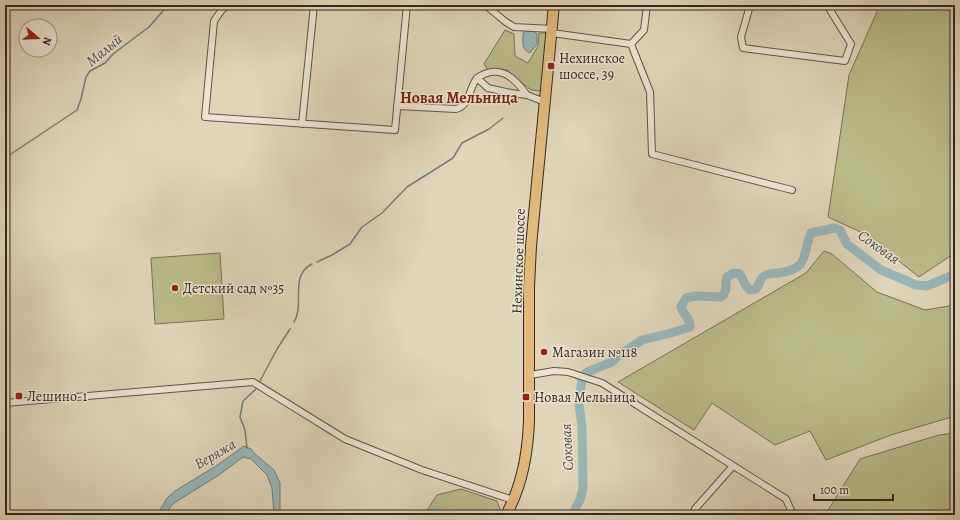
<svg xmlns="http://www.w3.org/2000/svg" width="960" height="520" font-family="Alegreya,serif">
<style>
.green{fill:#babb8a;stroke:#787156}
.water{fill:#98b6ba;stroke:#707d7d}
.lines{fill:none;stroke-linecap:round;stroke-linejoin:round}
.stream{stroke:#707d7d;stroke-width:1.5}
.river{stroke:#98b6ba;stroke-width:9}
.street-casing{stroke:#605247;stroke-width:8}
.primary-casing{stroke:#352721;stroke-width:12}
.street{stroke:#ebe4d2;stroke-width:6}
.primary{stroke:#e0ba7c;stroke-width:10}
.poi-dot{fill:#8f2418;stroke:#ebe4d2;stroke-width:1.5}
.labels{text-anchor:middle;stroke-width:3;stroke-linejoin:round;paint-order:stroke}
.poi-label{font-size:14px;fill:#352721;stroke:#ebe4d2;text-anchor:start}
.street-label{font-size:14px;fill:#352721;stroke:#ebe4d2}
.water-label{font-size:15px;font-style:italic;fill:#4e4b47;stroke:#ebe4d2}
.quarter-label{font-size:16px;font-weight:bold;fill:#7a1f14;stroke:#ebe4d2}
</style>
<rect width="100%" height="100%" fill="#e0d5b9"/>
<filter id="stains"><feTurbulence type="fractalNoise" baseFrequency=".005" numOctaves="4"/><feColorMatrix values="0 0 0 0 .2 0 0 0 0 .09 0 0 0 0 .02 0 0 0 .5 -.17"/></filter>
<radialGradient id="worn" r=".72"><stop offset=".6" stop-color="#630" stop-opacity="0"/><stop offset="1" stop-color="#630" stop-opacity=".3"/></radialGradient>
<path class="green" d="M880,5h75v244l-6,8 -30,20 -54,-43 -37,-17 21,-142z
M505,30l9,4 1,22 13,7 10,-17 1,-13h8l-4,55 -3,3 -9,-1 -24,-20h-19l-4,-6z
M824,251l8,3 45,38 48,18 30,-5v111l-64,19 -65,25 -16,-29 -35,14 -63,-42 -18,27 -76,-48 188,-109z
M220,253l4,66 -69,5 -4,-66z
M955,433v82h-130l35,-56 79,-24z
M461,489l36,12 3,8 -1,6h-52l-8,-5 -5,5h-10l13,-20z"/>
<path class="water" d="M527,30l7,1 3,3v10l-7,9c-9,-3 -7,-12 -7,-20z
M244,446l7,3 4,5 19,16 6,13v32h-6l-2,-27 -5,-13 -16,-16 -8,-2 -24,18 -45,28 -10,12h-7l10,-17 8,-7 44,-27z"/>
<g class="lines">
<path class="stream" d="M5,158l72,-48 4,-11 5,-22 4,-6 15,-8 8,-9 36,-27 19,-22
M317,262l15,-7 18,-11 12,-17 20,-14 25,-26 46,-29 9,-15 27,-14 14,-11
M294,322c11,-17 -5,-47 18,-58
M260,381l17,-32 13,-20
M247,448l-2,-18 -5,-13 3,-16 13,-12"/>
<path class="river" d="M429,515l5,-4 5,1 1,3
M572,515l8,-15 3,-12 -1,-61 -3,-23 3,-26 5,-6 25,-10 6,-6 24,-16 29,-7 19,-6c1,-9 -7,-12 -9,-20l5,-9 10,-2 25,1c8,-6 3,-13 6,-20l7,-4 6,1 6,12 4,4 6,-1c4,-4 3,-10 8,-13 4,-3 10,-2 15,-3 31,-5 22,-16 32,-40l23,-5 6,2 7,14 34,26 35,15 11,1 28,-12"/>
<g class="street-casing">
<path id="street" d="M227,5l-6,6 -7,10 -9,96 190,13 12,-125
M485,5l21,17 8,5 38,2
M647,5l-3,25 -13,14 19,48 2,62 140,36
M749,9l-8,28 2,11 102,13 6,-17 -24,-39
M552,33l79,11
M477,78c22,-15 37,-1 50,17
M397,106l59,3c14,-4 13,-21 21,-31l11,10 23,5 16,2 18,7
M302,124l12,-119
M530,375l24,-4 14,1 34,11 184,116 7,16
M5,403l248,-21 92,57 77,31 91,30
M698,515l-3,-6 38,-43"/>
</g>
<g class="primary-casing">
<path id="primary" d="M506,515c16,-29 22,-62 23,-95v-133l2,-41 23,-241"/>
</g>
<use href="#street" class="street"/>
<use href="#primary" class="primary"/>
</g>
<g class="poi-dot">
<rect x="547" y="62" width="8" height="8" rx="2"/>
<circle cx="175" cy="288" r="4"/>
<circle cx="544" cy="352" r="4"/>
<rect x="15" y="392" width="8" height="8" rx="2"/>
<rect x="522" y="393" width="8" height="8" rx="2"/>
</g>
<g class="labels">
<g class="poi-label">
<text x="559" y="63">Нехинское<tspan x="559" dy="16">шоссе, 39</tspan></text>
<text x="183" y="293">Детский сад №35</text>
<text x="552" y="357">Магазин №118</text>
<text x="27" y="401">Лешино-1</text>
<text x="534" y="402">Новая Мельница</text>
</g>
<g class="street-label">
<text transform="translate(518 261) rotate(-88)" y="5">Нехинское шоссе</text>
</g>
<g class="water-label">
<text transform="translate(104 50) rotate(-39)" y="5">Малый</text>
<text transform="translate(879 247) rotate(35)" y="5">Соковая</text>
<text transform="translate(567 447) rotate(-93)" y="5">Соковая</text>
<text transform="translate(215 454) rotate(-30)" y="5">Веряжа</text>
</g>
<g class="quarter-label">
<text x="459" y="103">Новая Мельница</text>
</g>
</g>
<rect width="960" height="520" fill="none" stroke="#e0d5b9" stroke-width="20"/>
<rect x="6" y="6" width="948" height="508" fill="none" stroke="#352721" stroke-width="2"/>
<rect x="10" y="10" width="940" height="500" fill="none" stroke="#352721"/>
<g transform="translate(38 38) rotate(109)"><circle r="19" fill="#ebe4d2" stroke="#a2988b"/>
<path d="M0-3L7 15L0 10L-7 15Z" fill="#8f2418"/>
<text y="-6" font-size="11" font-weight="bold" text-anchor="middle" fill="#352721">N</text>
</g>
<path d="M814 494v6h79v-6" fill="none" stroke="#352721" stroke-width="2"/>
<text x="820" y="494" font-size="12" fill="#352721" stroke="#ebe4d2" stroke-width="3" paint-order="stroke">100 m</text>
<rect width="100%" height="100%" filter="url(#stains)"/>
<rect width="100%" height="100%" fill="url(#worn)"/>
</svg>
